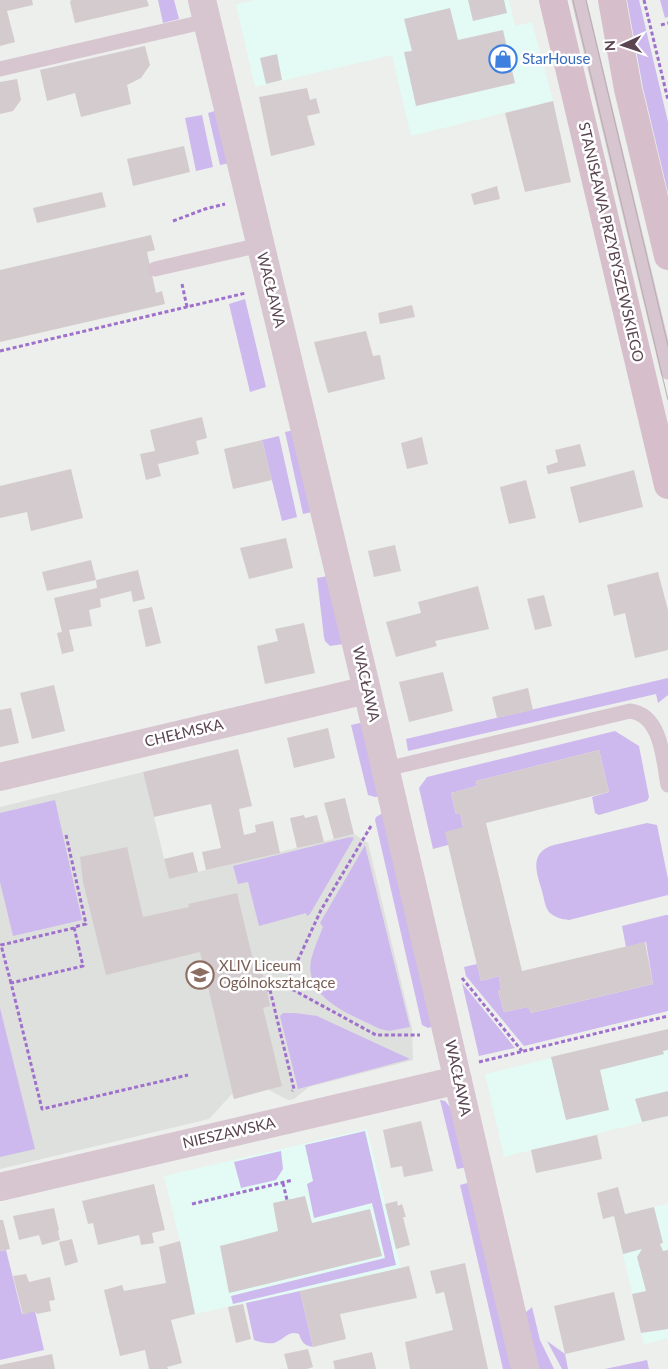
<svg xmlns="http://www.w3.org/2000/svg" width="668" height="1369" font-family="Lato,sans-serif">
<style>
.commercial{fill:#e3fbf4}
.education{fill:#dee0dd}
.green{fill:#cdb9ee}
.building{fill:#d4cbce}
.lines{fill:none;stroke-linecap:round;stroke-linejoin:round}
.path{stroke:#9f71cc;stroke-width:3;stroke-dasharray:4 2.5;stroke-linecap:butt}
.service{stroke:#d7c5cf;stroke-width:15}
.minor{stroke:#d7c5cf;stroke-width:28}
.secondary{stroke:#d6beca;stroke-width:28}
.tram{stroke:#b7aeb1;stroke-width:1}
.labels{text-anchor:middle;stroke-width:5;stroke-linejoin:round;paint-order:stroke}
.shop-label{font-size:15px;fill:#366cbe;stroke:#fff;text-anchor:start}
.street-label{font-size:15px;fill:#594450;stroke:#fff}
.education-label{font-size:15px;fill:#785e54;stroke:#fff;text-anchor:start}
</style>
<rect width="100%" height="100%" fill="#ecefec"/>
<path class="commercial" d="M255,0h254l6,26 17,-4 21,79 -142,35 -19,-81 -137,32 -19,-83z
M668,1030v86l-164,41 -19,-83z
M367,1129l34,139 -206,46 -15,-73 -16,-65z
M668,1204v134l-24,6 -30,-128z"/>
<path class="education" d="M143,772l26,107 185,-45 14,9 44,185 1,32 -104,27 -15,12 -6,1 -21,-11 -33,10 -2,-5 -23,25 -209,50v-362z"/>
<path class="green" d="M158,0h16l5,19 -16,4z
M627,0h12l29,122v71l-25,-105z
M660,0h8v17l-3,1z
M218,110l12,53 -10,2 -12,-52z
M202,115l11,52 -17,4 -11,-53z
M245,299l21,88 -16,5 -21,-88z
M294,430l18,82 -9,2 -18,-82z
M279,436l18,81 -15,4 -20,-81z
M328,576l15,68 -13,2 -5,-5 -1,-4 -7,-59z
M668,678v17l-10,8 -2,-9 -248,57 -2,-12z
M360,723l3,4 17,69 -5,1 -7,-2 -17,-70z
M615,731l24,15 10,51 -2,4 -48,14 -4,-2 -3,-16 17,-5 -10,-42 -123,31 1,5 -26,7 5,21 4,-1 3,14 -15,18 -15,4 -14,-61 8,-11z
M55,800l27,120 -69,16 -13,-54v-69z
M383,813l51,213 -6,2 -6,-3 -47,-205 1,-3z
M647,823l10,2 11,54v16l-99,25c-7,-1 -13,-2 -19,-7 -5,-5 -6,-15 -8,-22 -6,-19 -13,-39 12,-46z
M350,837l4,1 -44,76 -3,2 -1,-3 -47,13 -11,-44 -10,2 -5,-18z
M365,845l45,182 -21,4 -9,-2c-27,-14 -76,-29 -69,-69 3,-12 8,-23 12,-33l-3,-4z
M666,915h2v96l-144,35 -58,-70 -2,-9 13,-3 4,17 18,-5 2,14 -3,1 6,21 24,-5 3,6 122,-29 -7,-42 -20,5 -4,-21z
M462,983l53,65 -36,8z
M0,1008l35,141 -35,8z
M283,1013h12l22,3 93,43 -112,30 -18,-73z
M440,1100l5,1 10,12 13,54 -11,2z
M365,1131l31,134 -163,39 -2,-8 154,-38 -13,-55 -58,15 -7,-34 6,-3 -8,-36z
M281,1151l2,18 -7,11 -35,8 -7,-26z
M471,1182l45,187h-13l-43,-184z
M6,1250l16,64 13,-3 9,39 -44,10v-109z
M300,1291l13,56c-9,-2 -11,-4 -14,-13 -11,-4 -15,6 -25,9 -7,1 -14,-1 -20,-3l-8,-37z
M532,1307l8,33 14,29h-15l-14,-56z
M547,1341l18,13 3,15h-6z
M647,1360l2,9h-44z"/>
<path class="building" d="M0,0h32l1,5 -26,6 8,31 -15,4z
M71,0h76l2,6 -74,17 -5,-21z
M468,0h36l3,13 -34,8z
M450,8l8,32 45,-10 12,53 -99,23 -12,-54 8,-1 -8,-32z
M145,46l5,19 -9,13 -14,7 4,19 -50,13 -6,-24 -28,8 -7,-31z
M277,54l5,26 -16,4 -6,-26z
M17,79l4,21 -8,11 -13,3v-32z
M307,88l3,12 6,-2 4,15 -13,3 8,29 -44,11 -12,-59z
M553,101l18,81 -46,10 -20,-79z
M184,146l6,26 -57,14 -6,-27z
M497,186l3,13 -26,6 -3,-11z
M102,192l4,15 -69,16 -4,-15z
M151,235l4,15 -8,2 9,41 6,-2 3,13 -165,38v-72z
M412,305l3,12 -35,7 -2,-11z
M366,331l7,25 7,-1 5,24 -57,14 -14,-51z
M202,417l5,21 -11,3 3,13 -41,10 3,12 -15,4 -6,-26 15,-3 -5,-21z
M422,437l6,27 -21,5 -6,-26z
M262,440l10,40 -39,9 -9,-40z
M580,444l6,22 -38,8 -2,-8 12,-4 -3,-12z
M71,469l12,49 -52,13 -4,-19 -27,6v-32z
M634,470l9,37 -64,16 -9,-36z
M526,480l10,38 -27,6 -9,-37z
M286,538l7,30 -44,11 -9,-31z
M395,545l6,26 -27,6 -6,-26z
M91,560l5,20 -49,11 -5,-19z
M138,570l7,29 -12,3 -2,-11 -31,8 1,8 -12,3 3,16 -23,4 5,21 -12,3 -5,-21 5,-1 -8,-34 43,-10 -1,-8z
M658,572l10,38v40l-33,8 -10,-45 -11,3 -7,-31z
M478,586l11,43 -54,12 2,5 -41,11 -10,-35 35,-9 -3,-11z
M544,595l8,31 -17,4 -8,-31z
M152,607l9,36 -15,4 -8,-37z
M304,623l11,50 -50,11 -8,-38 21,-5 -3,-12z
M443,672l10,39 -44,11 -10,-40z
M54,685l11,46 -33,8 -12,-46z
M528,688l5,22 -36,8 -5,-21z
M11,708l8,35 -19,4v-37z
M328,728l7,30 -41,10 -7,-30z
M238,749l14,57 -13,3 5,26 12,-3 -1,-7 18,-4 7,32 -74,17 -4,-18 19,-4 -10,-44 -57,13 -11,-45z
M599,750l10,42 -123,31 36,148 123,-29 8,42 -122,29 -3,-6 -24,5 -6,-21 3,-1 -2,-14 -18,5 -18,-73 -18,-76 18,-5 -3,-14 -4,1 -5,-21 26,-7 -1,-5z
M345,798l9,36 -20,5 -10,-36z
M304,815l1,3 12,-3 7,27 -27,6 -7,-30z
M127,847l16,70 46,-10 -1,-3 49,-11 19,79 6,-1 5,19 3,16 -7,2 19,78 -48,13 -34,-147 -94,23 -23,-93 -3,-25z
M193,852l5,20 -29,7 -5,-20z
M668,1029v21l-5,1 1,3 -64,16 9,40 -43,10 -15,-63z
M668,1091v25l-26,6 -7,-23z
M421,1121l12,50 -29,6 -2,-11 -11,2 -8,-38z
M597,1135l5,24 -66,14 -5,-23z
M154,1184l11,46 -13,3 2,10 -13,2 -2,-10 -41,10 -5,-22 -5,1 -6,-23z
M618,1187l7,27 29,-7 9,36 -3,1 3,7 5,-1v79l-27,4 -9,-39 14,-3 -9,-34 5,-8 -19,5 -9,-38 -11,3 -6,-26z
M305,1196l7,27 58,-14 12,47 -153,37 -9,-47 58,-15 -5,-28z
M397,1201l1,5 4,-2 4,13h-3l7,28 -14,4 -11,-45z
M54,1208l5,22 -1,1 2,9 -18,5 -3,-10 -20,5 -6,-24z
M0,1220h3l7,29 -10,2z
M72,1239l6,23 -13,4 -6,-24z
M180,1241l15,73 -24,6 11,43 -15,4 1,2h-19l-4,-19 -25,6 -16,-66 18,-5 2,6 42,-8 -7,-36z
M465,1263l23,106h-78l-5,-27 48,-12 -9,-38 -8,2 -6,-23z
M409,1266l8,32 -77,16 6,25 -33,8 -13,-56z
M26,1274l3,8 21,-5 5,23 -6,1 2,10 -14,3 -2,-3 -12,4 -10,-39z
M614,1292l11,48 -60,14 -11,-48z
M243,1304l8,35 -15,4 -8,-36z
M308,1349l5,18 -6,2h-19l-4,-15z
M372,1352l4,17h-41l-2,-8z
M52,1354l3,15h-55v-4z"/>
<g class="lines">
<path class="path" d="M644,0l24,100
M661,25l7,-2
M173,221l32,-12 20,-5
M182,284l5,23
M0,351l246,-58
M371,826l-50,84 -35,76 90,49h44
M66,835l20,89 -12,3 9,39 -72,17 31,126 146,-34
M462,978l60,73
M11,983l-10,-38 73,-17
M267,990l19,-4
M270,990l24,99 -2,2
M479,1062l189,-46
M283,1183l4,17
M192,1204l101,-24"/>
<path class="service" d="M579,0l89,372
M0,69l207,-48
M155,269l105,-24
M386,769l244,-58c32,4 33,49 38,74"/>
<path class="minor" d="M202,0l165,690 158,679
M0,777l367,-87
M0,1187l458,-107"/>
<path class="secondary" d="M553,0l115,485
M612,0l16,89 40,167"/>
<path class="tram" d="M573,0l95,400
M586,0l82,346"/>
</g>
<defs>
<g id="shop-ring" transform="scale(1.4375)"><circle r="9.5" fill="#fff" stroke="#3f7fe0" stroke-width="1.5"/><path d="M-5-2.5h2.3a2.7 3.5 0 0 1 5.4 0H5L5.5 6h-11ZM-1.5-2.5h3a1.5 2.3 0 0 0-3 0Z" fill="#3f7fe0"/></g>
<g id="school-ring" transform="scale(1.4375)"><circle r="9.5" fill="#fff" stroke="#8d6e63" stroke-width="1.5"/><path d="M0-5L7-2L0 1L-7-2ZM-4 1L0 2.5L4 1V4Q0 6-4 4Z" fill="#8d6e63"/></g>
</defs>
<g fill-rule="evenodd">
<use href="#shop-ring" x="503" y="59"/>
<use href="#school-ring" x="200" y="975"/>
</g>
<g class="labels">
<g class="shop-label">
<text x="522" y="64">StarHouse</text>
</g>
<g class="street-label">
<text transform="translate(611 242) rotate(77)" y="5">STANISŁAWA PRZYBYSZEWSKIEGO</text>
<text transform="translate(271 290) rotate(76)" y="5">WACŁAWA</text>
<text transform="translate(366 684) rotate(77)" y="5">WACŁAWA</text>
<text transform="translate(184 733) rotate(-13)" y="5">CHEŁMSKA</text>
<text transform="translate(458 1078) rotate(78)" y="5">WACŁAWA</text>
<text transform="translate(229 1133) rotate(-13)" y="5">NIESZAWSKA</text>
</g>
<g class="education-label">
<text x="219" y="971">XLIV Liceum<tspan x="219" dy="17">Ogólnokształcące</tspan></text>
</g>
</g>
<g transform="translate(623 45) rotate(267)" stroke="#ffffff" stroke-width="4" paint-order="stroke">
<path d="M0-4L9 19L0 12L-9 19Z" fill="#594450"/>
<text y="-8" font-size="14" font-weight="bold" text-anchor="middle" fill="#594450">N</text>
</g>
</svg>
